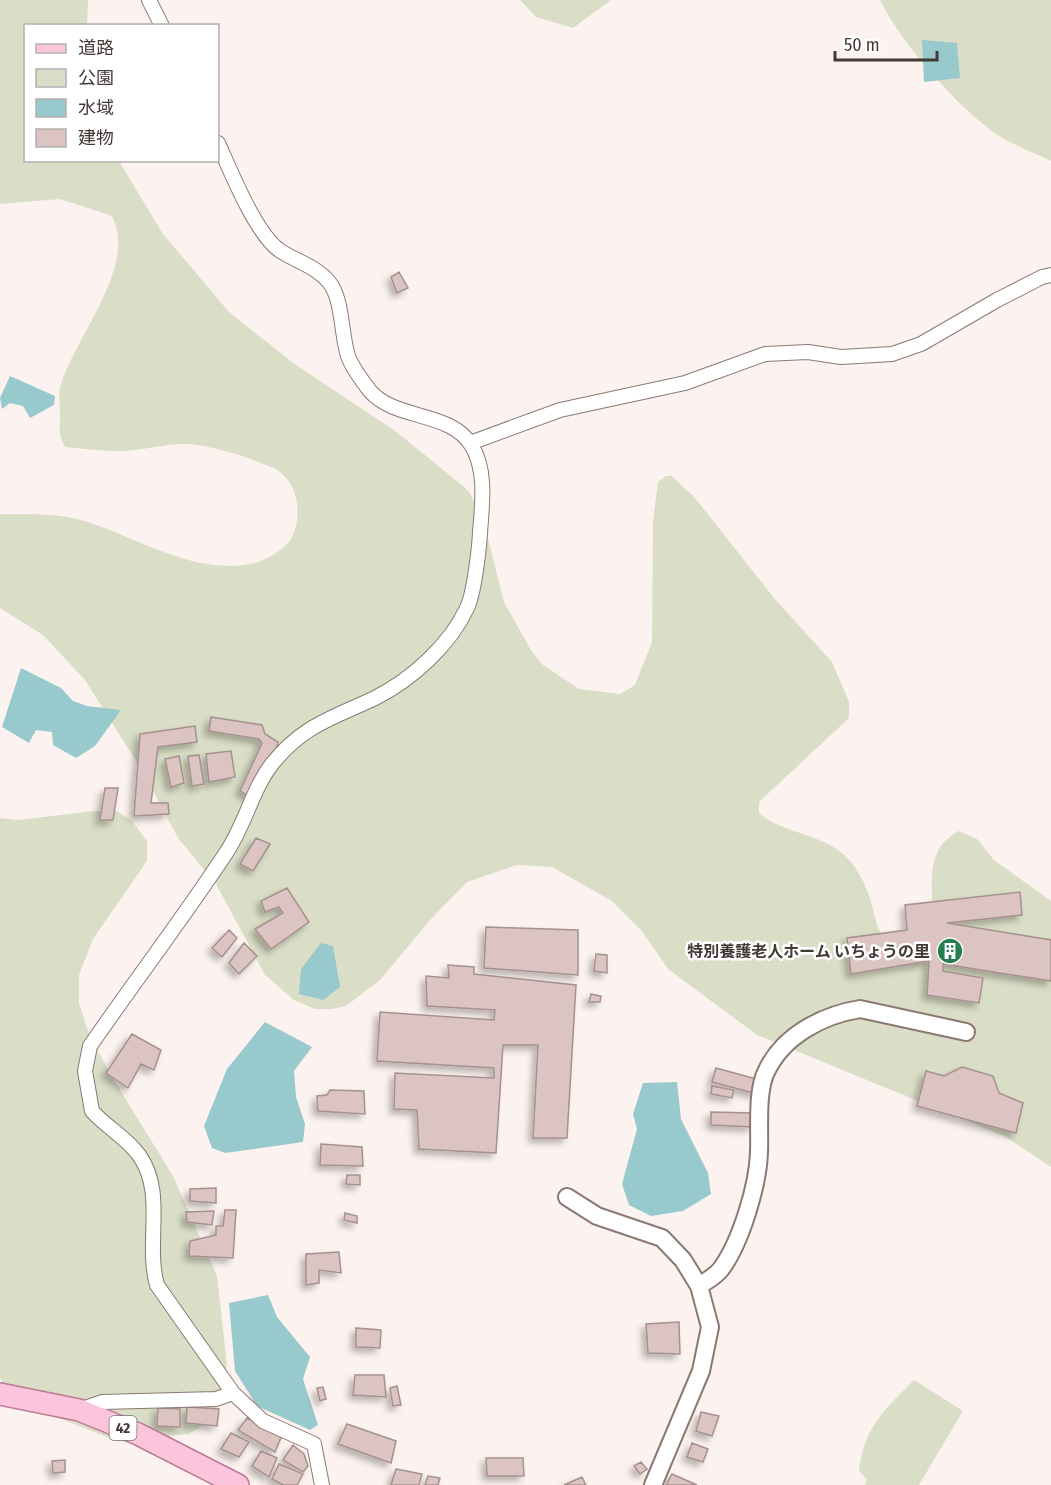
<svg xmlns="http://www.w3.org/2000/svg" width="1051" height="1485" font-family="'Fira Sans Condensed','Noto Sans JP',sans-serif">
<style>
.green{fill:#dadec6}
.water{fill:#98c9cc}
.building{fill:#dbc4c2;stroke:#a6918e;stroke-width:1.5;filter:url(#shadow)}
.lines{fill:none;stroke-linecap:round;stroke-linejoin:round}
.minor-casing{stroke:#8b7871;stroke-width:16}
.tertiary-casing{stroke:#8b7871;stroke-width:20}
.primary-casing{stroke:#ba7b93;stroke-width:24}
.minor{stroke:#fff;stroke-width:14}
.tertiary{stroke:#fff;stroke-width:16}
.primary{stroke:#fdc5dc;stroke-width:21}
.labels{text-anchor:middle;stroke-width:5;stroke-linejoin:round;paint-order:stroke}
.shield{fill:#fff;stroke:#7b7573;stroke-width:1.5}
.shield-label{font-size:15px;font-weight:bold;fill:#423a37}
.poi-label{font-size:16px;font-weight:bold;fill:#423a37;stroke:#fff;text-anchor:end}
</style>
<defs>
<filter id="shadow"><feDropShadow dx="-4.5" dy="4.5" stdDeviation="3" flood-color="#0004"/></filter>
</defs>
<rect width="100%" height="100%" fill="#fcf3f0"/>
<path class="green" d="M0,0h88l-1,25 -61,1v134l93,1 44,73 67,79 66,52 98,65 69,56 7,7 15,34 19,75 27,48 12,15 36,24 41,5 15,-9 17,-43 1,-121 5,-39 8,-6h6l23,22 79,100 58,64 17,40v16l-90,84v11c26,22 67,20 90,47 10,10 20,32 23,46 6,20 4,29 26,40l34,-40c0,-31 -4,-59 27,-75l18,8 17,21 57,41v266l-45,-30 -249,-102 -89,-66 -27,-39 -29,-29 -60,-34 -35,-2 -50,17 -36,37 -51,61 -34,26 -14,3h-17l-21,-9 -29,-25 -49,-91 -38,-46 -35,-66 -58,-92 -42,-45 -43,-27v-94c27,0 55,-1 81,6 55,16 110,55 170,44 14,-3 34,-14 41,-27 12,-24 5,-60 -21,-70 -23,-10 -49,-18 -74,-22 -24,-4 -52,6 -77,6 -18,0 -36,-2 -54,-4 -8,-9 -6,-18 -6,-30 0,-10 -2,-23 1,-33 14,-47 77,-118 51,-168l-52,-17 -60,5z
M520,0h91l-38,28 -37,-11z
M880,0h171v161c-18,-9 -41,-17 -58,-29 -39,-29 -92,-89 -113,-132z
M94,811h23l15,10 15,20v20l-54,78 -14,36v28l10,31 23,43 61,99 44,100 10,89 -4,21 -5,19 -11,19 -19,10 -71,7 -104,-41 -13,-22v-560l18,2z
M914,1380l49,31 -44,74h-54l2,-5 -8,-9c5,-44 25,-61 55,-91z"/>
<path class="water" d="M922,40l35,3 3,35 -36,4z
M10,376l45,20 -1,9 -24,13 -7,-12 -13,-3 -8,6 -2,-11z
M21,668l40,20 12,13 14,5 34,4 -26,36 -19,12 -23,-13 -1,-13 -16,-2 -7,13 -27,-16z
M321,943l12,3 7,41 -17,13 -24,-6 2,-25z
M265,1022l47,25 -18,24 2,26 9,27 -2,18 -78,11 -13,-5 -8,-22 23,-57z
M677,1082l4,37 27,54 3,21 -28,17 -32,5 -22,-11 -7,-21 15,-55 -4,-15 10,-31z
M268,1295l9,22 33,40 -7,22 15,46 -8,5 -53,-24 -22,-35 -6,-68z"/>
<path class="building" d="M399,272l9,16 -11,5 -6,-16z
M211,717l51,8 3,9 13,8 -2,11 -26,44 -10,-6 22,-48 -3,-4 -50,-8z
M195,726l2,16 -39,5 -7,56h17l1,11 -35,2 6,-82z
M231,751l4,26 -26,5 -3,-28z
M199,755l5,29 -12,2 -4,-30z
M179,756l5,27 -13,4 -6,-28z
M105,788h13l-5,32h-13z
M256,838l14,6 -17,27 -13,-7z
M287,888l22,34 -38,27 -16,-20 28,-16 -4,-6 -14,5 -4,-11z
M1020,892l2,23 -75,8 104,17v41l-108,-17v7l40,7 -4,25 -52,-8 2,-34 -78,13 -4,-36 60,-8 -2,-25z
M486,927l92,3v45l-94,-7z
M229,930l8,8 -15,19 -10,-9z
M244,943l13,13 -18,18 -10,-11z
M596,954l11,1v18l-13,-2z
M448,965l26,2v7l102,11 -9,153h-34l5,-93h-35l-7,108 -77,-4 -2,-39 -23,-1 1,-36 99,5v-10l-117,-7 3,-49 114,8 1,-10 -68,-4 -1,-30 23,2z
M591,994l10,2 -1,6h-11z
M132,1034l29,16 -7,20 -13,-6 -13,24 -22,-15z
M962,1067l31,9 6,17 24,10 -7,30 -99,-27 9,-35 18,5z
M716,1068l44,12 -3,14 -45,-12z
M712,1086l22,4 -2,8 -21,-4z
M330,1090l34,1 1,23 -47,-3 -1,-15 10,-1z
M711,1112l41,1 1,14 -42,-2z
M321,1144l41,3 1,19 -43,-1z
M347,1175h13v10l-14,-1z
M216,1188v15l-26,-2v-12z
M225,1210h11l-3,48 -44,-2 1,-15 26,-6v-9h7z
M214,1211l-2,14 -25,-3 -1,-10z
M345,1213l12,3v7l-13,-3z
M339,1252l2,21 -22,-3v13l-13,2v-31z
M679,1322l1,32 -32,-1 -2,-29z
M356,1328l25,2 -1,18 -24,-1z
M355,1375h29l2,22 -33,-2z
M397,1386l4,19 -8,1 -3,-18z
M323,1387l3,12 -6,2 -3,-13z
M187,1407l32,2 -2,17 -31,-3z
M158,1408l22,1v18l-23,-1z
M701,1412l18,4 -7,20 -16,-5z
M247,1418l35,17 -7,17 -37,-22z
M347,1424l49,17 -5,22 -53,-19z
M231,1433l18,9 -10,15 -18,-8z
M692,1443l16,6 -5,13 -16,-5z
M293,1445l11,9 4,12 -5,6 -20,-12z
M261,1451l16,7 -8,19 -17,-11z
M486,1458h37l1,18h-37z
M65,1460v12l-12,1 -1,-12z
M641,1462l6,7 -7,5 -6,-8z
M279,1464l24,10 -6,11h-14l-11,-6z
M396,1469l26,5 -3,11h-28z
M672,1474l25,11h-31z
M428,1476l12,2 -2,7h-13z
M582,1477l4,8h-22z"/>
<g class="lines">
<g class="minor-casing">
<path id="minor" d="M149,0l13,26
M218,143c13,29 37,89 61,107 16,11 37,16 50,32 14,17 12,53 19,74 4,11 15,26 22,35 26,30 80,19 102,55 15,26 10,58 8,87 -1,17 -6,61 -13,75 -17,37 -56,72 -92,90 -42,20 -72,27 -103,66 -20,26 -27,61 -46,89 -43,65 -91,128 -136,193l-5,25 7,40c14,16 34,26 47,44 27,38 6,87 18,130l76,108 30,28 51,23 8,41
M470,443l90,-33 125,-27 80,-29 43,-2 33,5 51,-3 29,-10 76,-44 45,-23 9,-2
M79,1410l23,-8 114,-3 17,-6"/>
</g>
<g class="tertiary-casing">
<path id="tertiary" d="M567,1197l30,19 65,22 21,22 16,26 11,41 -9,44 -48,114
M699,1286c7,-5 17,-10 22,-17 20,-27 37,-84 38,-117 1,-23 -3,-62 8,-82 17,-35 56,-55 93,-61l106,23"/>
</g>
<g class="primary-casing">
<path id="primary" d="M0,1394l79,16 59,24 100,51"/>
</g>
<use href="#minor" class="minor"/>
<use href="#tertiary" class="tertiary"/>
<use href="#primary" class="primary"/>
</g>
<defs>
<g id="building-disc" transform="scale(1.35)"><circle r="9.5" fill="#257d51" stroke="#fff"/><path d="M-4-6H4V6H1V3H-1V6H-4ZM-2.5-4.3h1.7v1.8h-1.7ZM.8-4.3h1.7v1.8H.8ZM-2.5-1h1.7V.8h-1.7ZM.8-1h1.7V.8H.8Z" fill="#fff"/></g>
</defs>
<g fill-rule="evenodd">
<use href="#building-disc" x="950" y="951"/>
</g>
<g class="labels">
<rect class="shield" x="109.5" y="1416" width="27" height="24" rx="4.5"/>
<g class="shield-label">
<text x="123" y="1433">42</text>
</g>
<g class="poi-label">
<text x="930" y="957">特別養護老人ホーム いちょうの里</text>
</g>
</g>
<rect x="24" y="24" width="195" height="138" fill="#ffffff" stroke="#b3b0af" stroke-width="1.5"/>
<rect x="36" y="44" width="30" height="9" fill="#fdc5dc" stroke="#b3b0af" stroke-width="1.5"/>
<text x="78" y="54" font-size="18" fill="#423a37">道路</text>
<rect x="36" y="69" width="30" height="18" fill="#dadec6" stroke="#b3b0af" stroke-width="1.5"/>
<text x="78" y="84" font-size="18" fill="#423a37">公園</text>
<rect x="36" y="99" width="30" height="18" fill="#98c9cc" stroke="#b3b0af" stroke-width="1.5"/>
<text x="78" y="114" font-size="18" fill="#423a37">水域</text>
<rect x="36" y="129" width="30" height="18" fill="#dbc4c2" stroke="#b3b0af" stroke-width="1.5"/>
<text x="78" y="144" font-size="18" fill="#423a37">建物</text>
<path d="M835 51v9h102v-9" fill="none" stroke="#423a37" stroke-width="3"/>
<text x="844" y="51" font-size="18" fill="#423a37" stroke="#ffffff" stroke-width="4.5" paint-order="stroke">50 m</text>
</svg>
